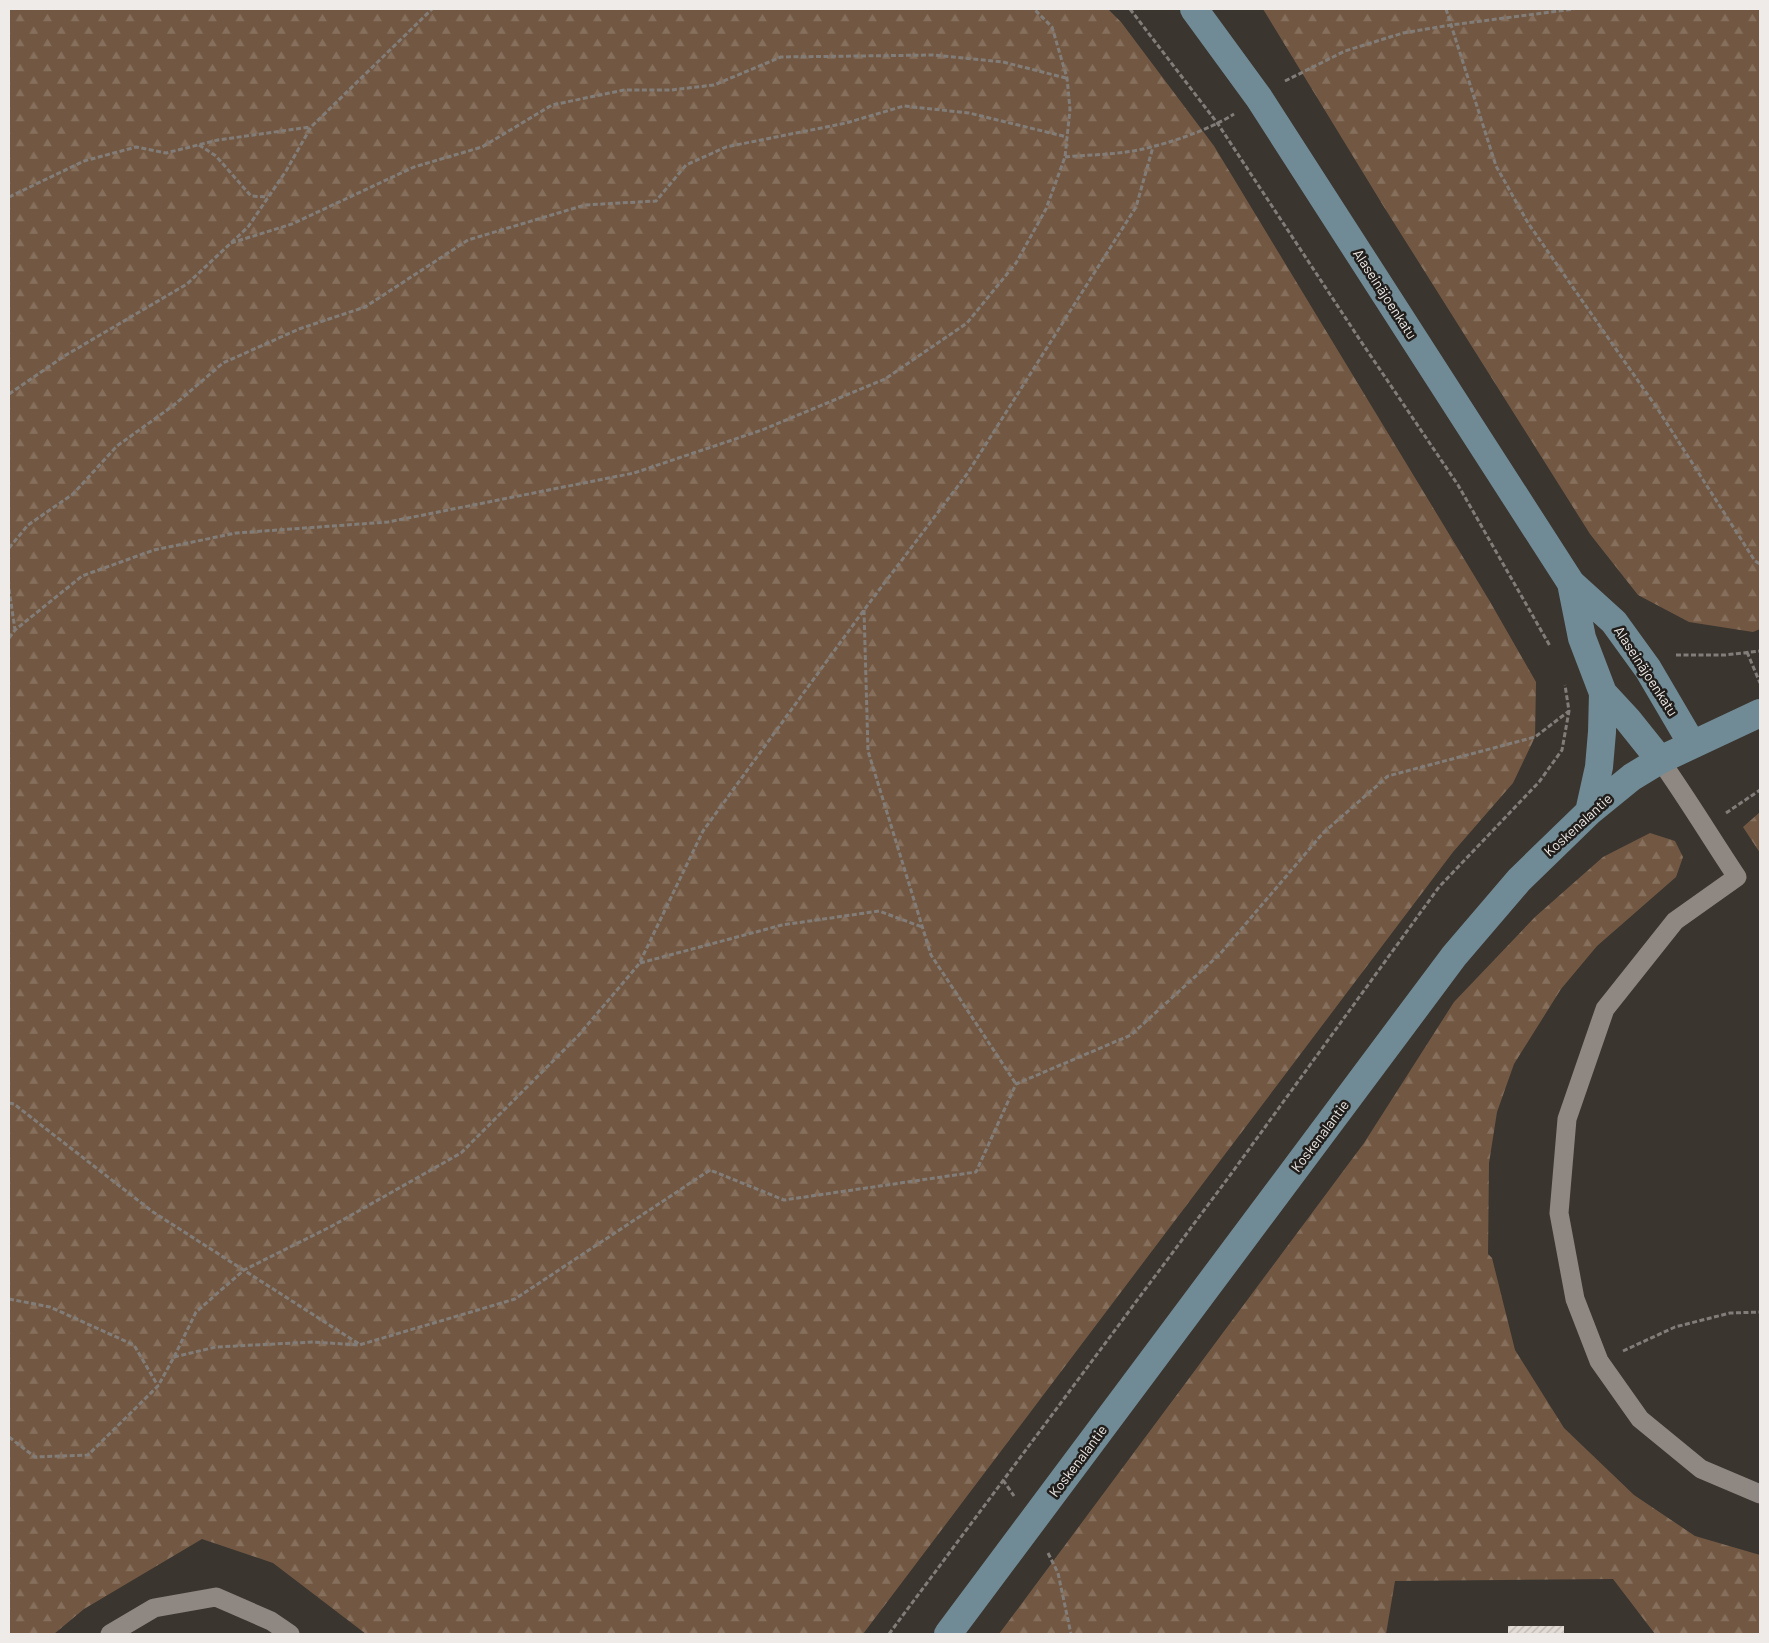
<svg xmlns="http://www.w3.org/2000/svg" width="1769" height="1643" font-family="Barlow,sans-serif">
<style>
.forest{fill:url(#forest-firs)}
.building{fill:url(#building-hatch)}
.lines{fill:none;stroke-linecap:round;stroke-linejoin:round}
.path{stroke:#827d79;stroke-width:3;stroke-dasharray:5 2.5;stroke-linecap:butt}
.lane{stroke:#8f8882;stroke-width:19}
.secondary{stroke:#708b95;stroke-width:28}
.labels{text-anchor:middle;stroke-width:5;stroke-linejoin:round;paint-order:stroke}
.street-label{font-size:14px;fill:#efebe8;stroke:#201d1b}
</style>
<defs>
<pattern id="forest-firs" width="22" height="20" patternUnits="userSpaceOnUse" patternTransform="scale(1.25)"><rect width="22" height="20" fill="#725842"/><path d="M5 1l3.5 6h-7zM16 11l3.5 6h-7z" fill="#86705d"/></pattern>
<pattern id="building-hatch" width="6" height="6" patternUnits="userSpaceOnUse" patternTransform="scale(1.25)"><rect width="6" height="6" fill="#e0d8d2"/><path d="M-1 1l2-2M0 6l6-6M5 7l2-2" fill="none" stroke="#bab4af"/></pattern>
</defs>
<rect width="100%" height="100%" fill="#3b3530"/>
<path class="forest" d="M9,9h1099l13,13 93,124 275,454 47,82 -1,55 -22,46 -60,69 -590,782h-497l-93,-71 -71,-24 -118,70 -30,25h-45z
M1263,9h497v620l-7,3 -64,-10 -51,-27 -48,-61 -206,-327z
M1760,812v41l-17,-26z
M1650,833l25,8 8,16 -7,20 -79,69 -36,43 -47,75 -17,48 -8,51 -1,91 4,4 23,92 49,78 70,67 61,41 65,19v79h-105l-42,-55 -218,2 -9,53h-387l365,-491 90,-141 81,-85 68,-60z"/>
<path class="building" d="M1508,1626h56v8h-56z"/>
<g class="lines">
<path class="path" d="M1130,9l88,115 142,216 98,145 92,161
M1446,9l50,157 32,57 129,185 98,153 5,3
M1285,81l60,-30 58,-18 48,-8 123,-16
M199,145l17,11 35,40 17,1
M1065,157c20,-2 41,-2 61,-5 31,-4 82,-21 108,-38
M9,197l75,-36 52,-14 30,6 52,-13 92,-13
M231,243l61,-19 122,-57 68,-20 70,-42 72,-15h47l43,-5 67,-28 152,-2 70,7 63,16
M9,394l57,-39 121,-71 61,-57 38,-56 25,-44 121,-118
M9,548l19,-23 45,-31 44,-48 57,-41 49,-42 76,-34 66,-22 103,-67 117,-35 71,-4 30,-36 40,-18 120,-24 58,-17 65,7 98,24
M9,589l6,41
M864,610l4,141 63,204 85,129
M9,638l6,-8 67,-54 72,-26 82,-17 152,-11 246,-49 128,-43 123,-51 82,-56 49,-60 30,-54 19,-52 5,-48 -3,-31 -15,-51 -18,-18
M1747,652l13,31
M1676,655h49l35,-4
M1726,813l34,-23
M640,963l142,-38 97,-14 43,16
M9,1103l5,1 139,108 206,132
M9,1299l41,8 84,38 24,41
M1623,1351l52,-24 55,-14 30,-1
M174,1357l42,-10 97,-5 46,3 156,-46 195,-129 74,30 192,-28 40,-88 115,-49 89,-81 103,-121 65,-57 147,-39 34,-26 -4,-26
M9,1437l26,20 53,-2 70,-69 16,-29 22,-45 48,-42 88,-44 129,-73 117,-117 61,-72 64,-133 161,-221 103,-136 169,-267 17,-60
M1003,1480l11,16
M1048,1553l10,20 13,61
M889,1634l342,-460 208,-287 100,-105 23,-32 7,-39"/>
<path class="lane" d="M1660,760c27,38 51,78 77,117l-62,44 -70,88 -38,110 -8,94 16,86 24,62 41,58 61,50 59,25
M110,1634l44,-26 62,-11 55,24 19,13"/>
<path class="secondary" d="M1194,9l65,89 312,485 43,39 34,47 44,75
M1571,583l11,55 21,55 -1,39 -3,35 -10,45
M1603,693l25,27 32,40
M948,1634l506,-678 65,-76 70,-68 43,-35 28,-17 100,-47"/>
</g>
<g class="labels">
<g class="street-label">
<text transform="translate(1385 294) rotate(57)" y="5">Alaseinäjoenkatu</text>
<text transform="translate(1646 671) rotate(57)" y="5">Alaseinäjoenkatu</text>
<text transform="translate(1578 825) rotate(-42)" y="5">Koskenalantie</text>
<text transform="translate(1320 1136) rotate(-53)" y="5">Koskenalantie</text>
<text transform="translate(1078 1461) rotate(-53)" y="5">Koskenalantie</text>
</g>
</g>
<rect width="1769" height="1643" fill="none" stroke="#efebe8" stroke-width="20"/>
</svg>
